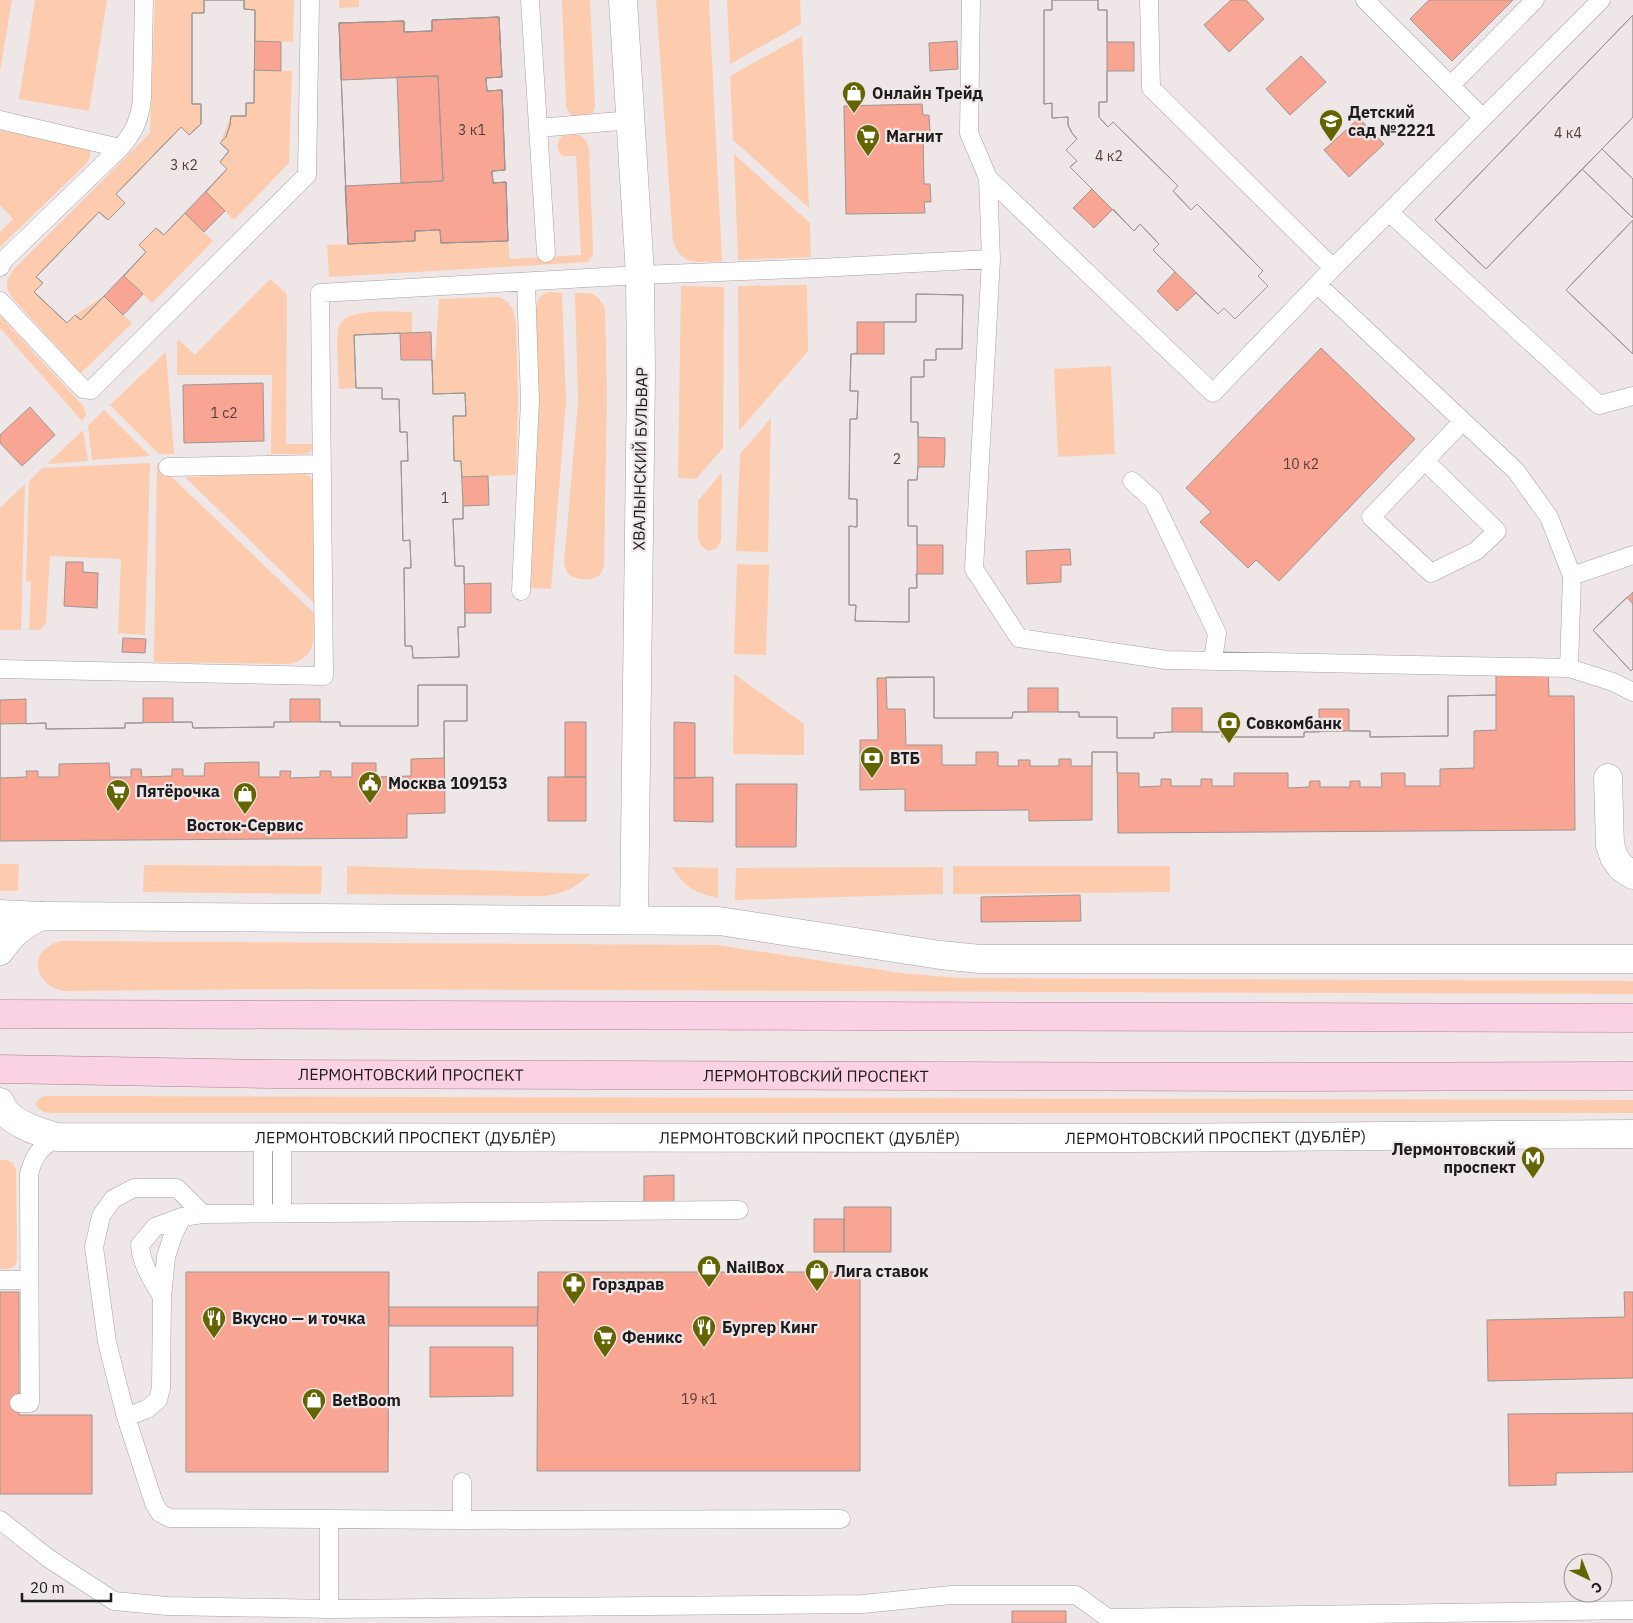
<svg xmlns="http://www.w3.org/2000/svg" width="1633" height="1623" font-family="'IBM Plex Sans',sans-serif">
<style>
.green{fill:#fdccae}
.building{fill:#f8a593;stroke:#9d9694;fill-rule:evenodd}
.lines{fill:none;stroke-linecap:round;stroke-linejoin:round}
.service-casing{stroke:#a8a1a1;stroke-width:19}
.minor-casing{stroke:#a8a1a1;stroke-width:29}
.tertiary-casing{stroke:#a8a1a1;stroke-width:29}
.primary-casing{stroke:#ab7e91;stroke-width:29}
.service{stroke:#fff;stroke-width:18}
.minor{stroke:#fff;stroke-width:28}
.tertiary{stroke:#fff;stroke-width:28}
.primary{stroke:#fbd2e3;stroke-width:28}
.labels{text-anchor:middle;stroke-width:4.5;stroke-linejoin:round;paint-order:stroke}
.number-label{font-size:14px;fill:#543e39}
.poi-label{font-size:16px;font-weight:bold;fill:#1d1b1b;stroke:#eee6e7;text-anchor:start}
.street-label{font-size:16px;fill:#1d1b1b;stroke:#eee6e7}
</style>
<rect width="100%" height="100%" fill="#eee6e7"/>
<path class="green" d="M0,0h12l-12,71z
M35,0h72l-18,111 -70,-12z
M155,0h49v13h-12v90l9,1v20l-12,11 -8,-7 -65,66 9,9 -17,17 -9,-8 -63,65 7,6 -8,9 32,31 8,-8 29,-19 28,27 -51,50 -65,-71c-11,-13 -12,-19 -2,-33l136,-136z
M244,0h50l-1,42 -38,-1v-31l-11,-1z
M339,0h20v7l-20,1z
M562,0h28l5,106 -2,7 -4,2 -16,1 -3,-2 -4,-7z
M656,0h53l13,261c-22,1 -41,6 -49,-20z
M727,0h73l1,24 -71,40z
M802,36l7,172 -76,-68 -3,-64z
M254,70l38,1 -3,92 -55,57 -28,-28 21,-23 -7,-7 9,-11 -9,-8 11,-27h15v-13h8z
M0,126l90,23v8l-4,7 -86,83v-15l13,-13 -13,-14z
M574,134c9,1 13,6 15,14l4,100v6l-5,8 -259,15 -2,-32 88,-4v-10l25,-1 1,13 67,-2 2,18 71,-4 -5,-99h-14c-6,-8 -6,-13 0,-20z
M734,154l76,69 1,34 -73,3z
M185,213l28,28 -61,62 -28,-27 22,-23 -7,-8 17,-17 8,7z
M270,279l17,15 -1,150h27l-2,8 -7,2h-33l1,-79h-95v-33l2,-2 16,15z
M807,285l1,66 -69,80 -1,-145z
M681,286l43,1 -1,161 -27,31 -18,-1z
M550,292l12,1 4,109 -15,187 -20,-1 7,-187 -2,-93c2,-10 4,-14 14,-16z
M575,293c16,0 23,-1 30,16l2,84 -3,173c-1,2 -2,6 -3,8 -6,7 -25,7 -32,0 -3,-3 -4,-7 -5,-11l14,-161z
M499,297l9,5 5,8 3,14 2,77 -2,74 -54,2 -1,-16h-7l-1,-45h13l-1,-22h-32l-1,-34 3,-1 4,-60z
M412,312v21l-58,2 2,53 -17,1c0,-14 -4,-52 0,-63 7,-19 55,-14 73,-14z
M0,316l84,91 2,8 -4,6 -82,-93z
M166,352l8,102h-15l-49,-49z
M1111,366l4,88 -57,3 -4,-88z
M104,410l46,46 -58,4 -4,-34z
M771,418l-3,134 -32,-1 4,-97z
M83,430l5,31 -41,3z
M150,463l-5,172 -27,-2 3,-74 -71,-3 -4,67 -6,7h-11l2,-48 -5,-1 3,-100 13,-13z
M157,463l157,150c0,25 4,45 -26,51l-134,-2z
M722,472l-1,69 -4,7 -8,3 -8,-5 -3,-9v-36z
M303,473l7,3 3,8 1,119 -129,-126z
M25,484l-4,146h-21v-122z
M737,564l32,1 -3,90 -32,-1z
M734,674l70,50v31l-71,-1z
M0,864h19l-1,27h-18z
M144,865l178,1 -1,28 -178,-2z
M347,866l243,8c-15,14 -25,19 -46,22l-197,-2z
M953,866h217v26l-217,2z
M672,867l46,1v30c-23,-5 -34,-11 -46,-31z
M943,867v27l-208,6 1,-32z
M61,941l656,4 184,28 57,5 675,3v13l-1335,-5 -236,2c-31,-9 -33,-42 -1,-50z
M45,1096l1588,4v13h-1583c-14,-1 -20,-12 -5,-17z
M0,1160h6l7,3 3,7 1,89 -2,7 -7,3h-8z"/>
<path class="building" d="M204,0h40v9l11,1 -1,93h-8v13h-15l-1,9 -4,12 -6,6 9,8 -9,11 7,7 -63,66 -8,-7 -17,17 7,7 -65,68 -6,-5 -8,8 -33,-31 9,-9 -7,-6 63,-65 9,8 17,-17 -9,-9 65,-67 8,8 12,-11v-20h-9v-91h12z
M204,0h40v9l11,1v31l26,1v29l-27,-1v33h-8v13h-15l-1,9 -4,12 -6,6 9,8 -9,11 7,7 -21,23 19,19 -21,21 -19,-19 -21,22 -8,-7 -17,17 7,7 -22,24 19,18 -20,21 -19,-19 -23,24 -6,-5 -8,8 -33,-31 9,-9 -7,-6 63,-65 9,8 17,-17 -9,-9 65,-67 8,8 12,-11v-20h-9v-91h12z
M1052,0h46v10h9v32h27v29h-27v31h-8v15l9,10 5,-5 65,64 -5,5 18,19 6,-6 66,67 -5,5 10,10 -33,33 -11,-11 -6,6 -22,-21 -19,18 -20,-20 18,-19 -22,-22 6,-6 -19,-20 -6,7 -21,-22 -19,19 -21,-20 19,-19 -22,-22 7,-6 -11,-11 11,-11 -5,-6 -4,-8v-8l-16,1v-15l-8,1v-94h8z
M1052,0h46v10h9v92h-8v15l9,10 5,-5 65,64 -5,5 18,19 6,-6 66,67 -5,5 10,10 -33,33 -11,-11 -6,6 -65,-64 6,-6 -19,-20 -6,7 -64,-64 7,-6 -11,-11 11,-11 -5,-6 -4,-8v-8l-16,1v-15l-8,1v-94h8z
M1231,0h15l18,19 -35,33 -25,-27z
M1429,0h84l-61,61 -42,-42z
M1633,15v102l-147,152 -51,-49z
M1633,15v102l-31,32 31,30v39l-51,-49 -96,100 -51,-49z
M499,17l3,60 -16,1 1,13 15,-1 3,80 -13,1 1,12 13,-1 2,59 -67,2 -1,-13 -25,1v10l-67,3 -3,-58 98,-5 -5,-105 -97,4 -2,-57 65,-2v11l28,-1v-11z
M499,17l3,60 -16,1 1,13 15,-1 3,80 -13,1 1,12 13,-1 2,59 -67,2 -1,-13 -25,1v10l-67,3 -9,-221 65,-2v11l28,-1v-11zM438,76l5,105 -42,2 -4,-106z
M499,17l3,60 -16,1 1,13 15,-1 3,80 -13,1 1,12 13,-1 2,59 -67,2 -1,-13 -25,1v10l-67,3 -9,-221 65,-2v11l28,-1v-11z
M957,41l1,28 -28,2 -1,-28z
M1301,56l25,26 -36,33 -24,-26z
M922,104l1,11h6l1,17h-7l1,52h6l1,18h-7l1,11 -79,1 -2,-108z
M1359,118l25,26 -35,33 -25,-27z
M1602,149l31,30v39l-51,-49z
M1633,220v134l-67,-64z
M1633,220v134l-67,-64z
M916,294l47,1 -1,54h-26v11h-12v17h-13v45h7v45l-1,13h-9v46h9v62h-8v34l-54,-1 1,-16h-7v-79l8,1v-28h-8l1,-80h7l1,-28h-8l1,-37h33v-32h32z
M916,294l47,1 -1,54h-26v11h-12v17h-13v45h7v15l27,1v14l-1,15h-26l-1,13h-9v46h9v19h26v29h-27l1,14h-8v34l-54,-1 1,-16h-7v-79l8,1v-28h-8l1,-80h7l1,-28h-8l1,-37 6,-1v-31h59z
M431,332l2,62 32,-1 1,23h-13l1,45h7l1,16 26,-1 1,29 -26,1v13h-10l2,47h9v18l27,-1v30h-26v14h-7l1,30 -46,1 -1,-12h-7l-1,-78h7l-1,-28 -7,1 -2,-80h7l-1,-29h-7l-1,-33h-17v-11h-26l-2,-53z
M400,333l1,27h31l1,34 32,-1 1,23h-13l1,45h7l2,45v13h-10l2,47h9l1,61h-7l1,30 -46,1 -1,-12h-7l-1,-78h7l-1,-28 -7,1 -2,-80h7l-1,-29h-7l-1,-33h-17v-11h-26l-2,-53z
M1321,348l94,91 -136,142 -23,-21 -8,8 -48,-46 11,-10 -25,-24z
M263,383l1,58 -80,2 -1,-58z
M30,407l25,28 -33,31 -22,-23v-8z
M1070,549l1,16h-10v17l-34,2 -1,-33z
M66,562h17v10l15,1 -1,35 -33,-2z
M1633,592v77l-2,2 -38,-41z
M1627,597l6,7v65l-2,2 -38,-41z
M123,638l23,1 -1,14 -23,-1z
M1496,662h52l1,34h25l1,134 -457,3 -1,-81h-25v68l-63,1v-11l-124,1v-22l-45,1v-50h18l-1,-62 57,-1v41h78l1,-6h15v-24h30v24h21v5h38v21h37v-5l18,-1v-24h30v24h20v5h82v-5h15v-23h30v22h21v6l78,-1v-40l48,-1z
M886,677h48v41h78l1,-6h66v5h38v21h37v-5l18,-1h50v5h82v-5l45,-1h21v6l78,-1v-40l48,-1v35l-22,1v37l-34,1v17h-35v-13h-24l1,14h-22v-6h-10v6h-30v-6h-10l-1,6 -21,1v-15h-54v13h-22v-7h-11v7h-30v-7h-10v7l-22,1v-14h-22v-21h-25v14h-21v-7h-12v7h-29v-6h-12l1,6h-21v-14h-22v13h-34v-20h-36l-1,-36h-18z
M418,685h49v36h-23v37l-33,1v17l-35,1v-14h-24v14h-21v-6h-11v6l-30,1 1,-7h-11v6h-21v-15l-54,1 -1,13h-21v-7h-11v7l-30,1 -1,-8h-10v8h-21l-1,-14 -50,1v13h-21v-6h-12l1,6 -27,1v-54l46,-1v6l79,-1v-5l67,-1 1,6 81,-1v-5h66v4h78z
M418,685h49v36h-23l1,92 -38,1v24l-407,3v-141l26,-1v25l20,-1v6l79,-1v-5h18v-25h30v24h19l1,6 81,-1v-5h16v-23h30v23h20v4h78z
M565,722h21v55h-21z
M674,722l21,1v55h-21z
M548,777h38v44h-38z
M713,777v45l-39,-1v-43z
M736,784h61l-1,63h-60z
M1080,895l1,26 -100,1v-25z
M674,1175v33l-30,1v-33z
M844,1207h47v45h-47z
M814,1219h30v33h-30z
M186,1272h203l-1,200h-202z
M538,1272h322v199h-323z
M0,1292h19v123h73v79h-92z
M1624,1292h9v86l-145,3 -1,-61 138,-3z
M389,1307h149l-1,19h-148z
M430,1347h83v49l-83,1z
M1633,1413v59l-77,1v12l-47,1 -1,-72z
M1012,1611h54v12h-54z"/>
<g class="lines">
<g class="service-casing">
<path id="service" d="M530,0l16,253
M971,0l-2,133 19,45
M1149,0l2,88 182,180
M1365,0l118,118
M1451,85l84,-85
M0,120l120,28
M538,128l93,-8
M1389,212l210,193 34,-9
M991,259l-17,310 45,69 147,22 403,8
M0,267l4,-7 116,-112c14,-15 20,-29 22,-50l2,-98
M1318,285l198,186 33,46 23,59
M0,301l83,88 8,1 216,-215 3,-175
M1425,461l72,70 -21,20 -45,22 -60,-56 92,-96
M168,467l154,-3
M1132,481l21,19 64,133 -4,27
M1633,555l-61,21 -3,92 44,14 20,10
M521,591l9,-190 -4,-119
M0,669l324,7 -4,-383 320,-18 179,-7 172,-9 -3,-81 225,215 120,-125 268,-268
M263,1138v75
M282,1138v75
M739,1210l-536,4 -26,-26h-43l-21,11 -12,17 -7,31 13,95 19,75 28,86 6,10 10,5 292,2 379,-1
M0,1280h29
M162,1297c-9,-16 -21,-33 -22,-52l15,-18 27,-10
M19,1403h11l-1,-229c5,-19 11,-26 28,-37
M126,1417l21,-8 11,-9 3,-12 1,-91 4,-40 6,-19 10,-21 21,-3
M462,1482v38
M329,1519v90
M0,1520l48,38 66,43 53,5 162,3 534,-5 88,-9h125l32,23 525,-8"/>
</g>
<g class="minor-casing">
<g id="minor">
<path d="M1608,778l2,67 4,12 7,10 12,8"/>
<path d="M0,914l42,2"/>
<path id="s1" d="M0,1102c7,21 38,30 57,35l1075,1 501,-4"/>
</g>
</g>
<g class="tertiary-casing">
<path id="tertiary" d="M623,0l17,275 1,100 -7,544
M0,951c11,-17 23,-27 42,-35l677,5 221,34 40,4h653"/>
</g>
<g class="primary-casing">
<g id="primary">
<path d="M0,1014l1633,4"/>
<path id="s2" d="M0,1069l270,5 1022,3 341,-1"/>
</g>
</g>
<use href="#service" class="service"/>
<use href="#minor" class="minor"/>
<use href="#tertiary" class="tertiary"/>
<use href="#primary" class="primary"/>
</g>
<defs>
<g id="shop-pin" transform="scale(1.25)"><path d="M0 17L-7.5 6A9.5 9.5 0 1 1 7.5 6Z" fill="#636500" stroke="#eee6e7"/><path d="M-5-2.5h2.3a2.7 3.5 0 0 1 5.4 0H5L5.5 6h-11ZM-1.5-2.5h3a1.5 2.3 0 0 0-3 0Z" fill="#fff"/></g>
<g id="school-pin" transform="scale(1.25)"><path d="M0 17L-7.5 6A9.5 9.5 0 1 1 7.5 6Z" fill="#636500" stroke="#eee6e7"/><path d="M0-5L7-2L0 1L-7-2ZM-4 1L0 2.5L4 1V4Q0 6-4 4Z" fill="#fff"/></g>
<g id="supermarket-pin" transform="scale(1.25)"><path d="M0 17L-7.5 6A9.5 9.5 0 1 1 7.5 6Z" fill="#636500" stroke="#eee6e7"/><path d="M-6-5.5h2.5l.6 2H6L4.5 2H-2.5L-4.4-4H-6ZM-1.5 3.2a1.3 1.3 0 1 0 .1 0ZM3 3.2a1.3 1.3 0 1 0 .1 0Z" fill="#fff"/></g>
<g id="bank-pin" transform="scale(1.25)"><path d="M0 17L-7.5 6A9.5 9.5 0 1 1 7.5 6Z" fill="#636500" stroke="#eee6e7"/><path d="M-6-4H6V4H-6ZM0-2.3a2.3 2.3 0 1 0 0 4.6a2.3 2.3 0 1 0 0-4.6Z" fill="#fff"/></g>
<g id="civic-pin" transform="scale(1.25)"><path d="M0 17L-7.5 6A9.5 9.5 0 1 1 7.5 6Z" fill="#636500" stroke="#eee6e7"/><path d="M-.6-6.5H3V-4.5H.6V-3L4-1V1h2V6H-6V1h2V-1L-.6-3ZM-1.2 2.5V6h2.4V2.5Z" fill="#fff"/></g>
<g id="metro-pin" transform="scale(1.25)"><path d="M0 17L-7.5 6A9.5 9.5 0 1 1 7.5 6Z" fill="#636500" stroke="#eee6e7"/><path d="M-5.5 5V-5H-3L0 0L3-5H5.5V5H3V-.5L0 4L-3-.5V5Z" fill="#fff"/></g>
<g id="pharmacy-pin" transform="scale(1.25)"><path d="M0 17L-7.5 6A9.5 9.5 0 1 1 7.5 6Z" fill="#636500" stroke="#eee6e7"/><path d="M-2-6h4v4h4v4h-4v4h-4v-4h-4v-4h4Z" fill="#fff"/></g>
<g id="restaurant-pin" transform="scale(1.25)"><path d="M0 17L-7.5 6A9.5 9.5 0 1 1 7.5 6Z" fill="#636500" stroke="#eee6e7"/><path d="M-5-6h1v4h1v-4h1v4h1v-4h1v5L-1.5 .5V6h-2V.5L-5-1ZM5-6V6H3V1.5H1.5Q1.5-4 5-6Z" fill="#fff"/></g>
</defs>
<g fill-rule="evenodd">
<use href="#shop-pin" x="854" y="93"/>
<use href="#school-pin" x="1331" y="121"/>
<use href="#supermarket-pin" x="868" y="136"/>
<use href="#bank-pin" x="1229" y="723"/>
<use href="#bank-pin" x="872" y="758"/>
<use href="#civic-pin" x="370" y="783"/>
<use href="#supermarket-pin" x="118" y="791"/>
<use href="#shop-pin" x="245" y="794"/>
<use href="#metro-pin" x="1533" y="1158"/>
<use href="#shop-pin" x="709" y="1267"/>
<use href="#shop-pin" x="817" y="1271"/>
<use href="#pharmacy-pin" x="574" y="1284"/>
<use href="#restaurant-pin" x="214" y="1318"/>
<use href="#restaurant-pin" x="704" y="1327"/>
<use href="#supermarket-pin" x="605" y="1337"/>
<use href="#shop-pin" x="314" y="1400"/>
</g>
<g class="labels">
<g class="number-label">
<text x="472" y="135">3 к1</text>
<text x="1568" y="138">4 к4</text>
<text x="1109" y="161">4 к2</text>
<text x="184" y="170">3 к2</text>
<text x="224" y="418">1 с2</text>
<text x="897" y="464">2</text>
<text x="1301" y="469">10 к2</text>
<text x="445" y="503">1</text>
<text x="699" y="1404">19 к1</text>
</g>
<g class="poi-label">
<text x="872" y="99">Онлайн Трейд</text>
<text x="1348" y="118">Детский<tspan x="1348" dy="18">сад №2221</tspan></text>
<text x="886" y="142">Магнит</text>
<text x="1246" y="729">Совкомбанк</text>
<text x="890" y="764">ВТБ</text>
<text x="388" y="789">Москва 109153</text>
<text x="136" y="797">Пятёрочка</text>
<text x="245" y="831" text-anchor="middle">Восток-Сервис</text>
<text x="1516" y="1155" text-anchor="end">Лермонтовский<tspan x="1516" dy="18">проспект</tspan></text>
<text x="726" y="1273">NailBox</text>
<text x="834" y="1277">Лига ставок</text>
<text x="592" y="1290">Горздрав</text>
<text x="232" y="1324">Вкусно — и точка</text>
<text x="722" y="1333">Бургер Кинг</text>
<text x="622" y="1343">Феникс</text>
<text x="332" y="1406">BetBoom</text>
</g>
<g class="street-label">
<text transform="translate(640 459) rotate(-89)" y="6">ХВАЛЫНСКИЙ БУЛЬВАР</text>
<text dy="6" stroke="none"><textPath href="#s2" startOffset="411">ЛЕРМОНТОВСКИЙ ПРОСПЕКТ</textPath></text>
<text dy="6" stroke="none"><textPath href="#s2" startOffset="816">ЛЕРМОНТОВСКИЙ ПРОСПЕКТ</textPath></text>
<text dy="6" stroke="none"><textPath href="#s1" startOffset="1228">ЛЕРМОНТОВСКИЙ ПРОСПЕКТ (ДУБЛЁР)</textPath></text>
<text dy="6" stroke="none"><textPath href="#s1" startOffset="418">ЛЕРМОНТОВСКИЙ ПРОСПЕКТ (ДУБЛЁР)</textPath></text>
<text dy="6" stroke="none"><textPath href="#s1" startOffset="822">ЛЕРМОНТОВСКИЙ ПРОСПЕКТ (ДУБЛЁР)</textPath></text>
</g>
</g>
<g transform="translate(1588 1578) rotate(137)"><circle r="24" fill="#eee6e7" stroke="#9a9595"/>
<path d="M0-4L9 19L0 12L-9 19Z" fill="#636500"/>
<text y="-8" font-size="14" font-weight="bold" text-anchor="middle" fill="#1d1b1b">С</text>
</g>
<path d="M22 1593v8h89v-8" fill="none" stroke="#1d1b1b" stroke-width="2.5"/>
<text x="30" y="1593" font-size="15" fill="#1d1b1b" stroke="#eee6e7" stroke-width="4" paint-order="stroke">20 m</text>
</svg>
